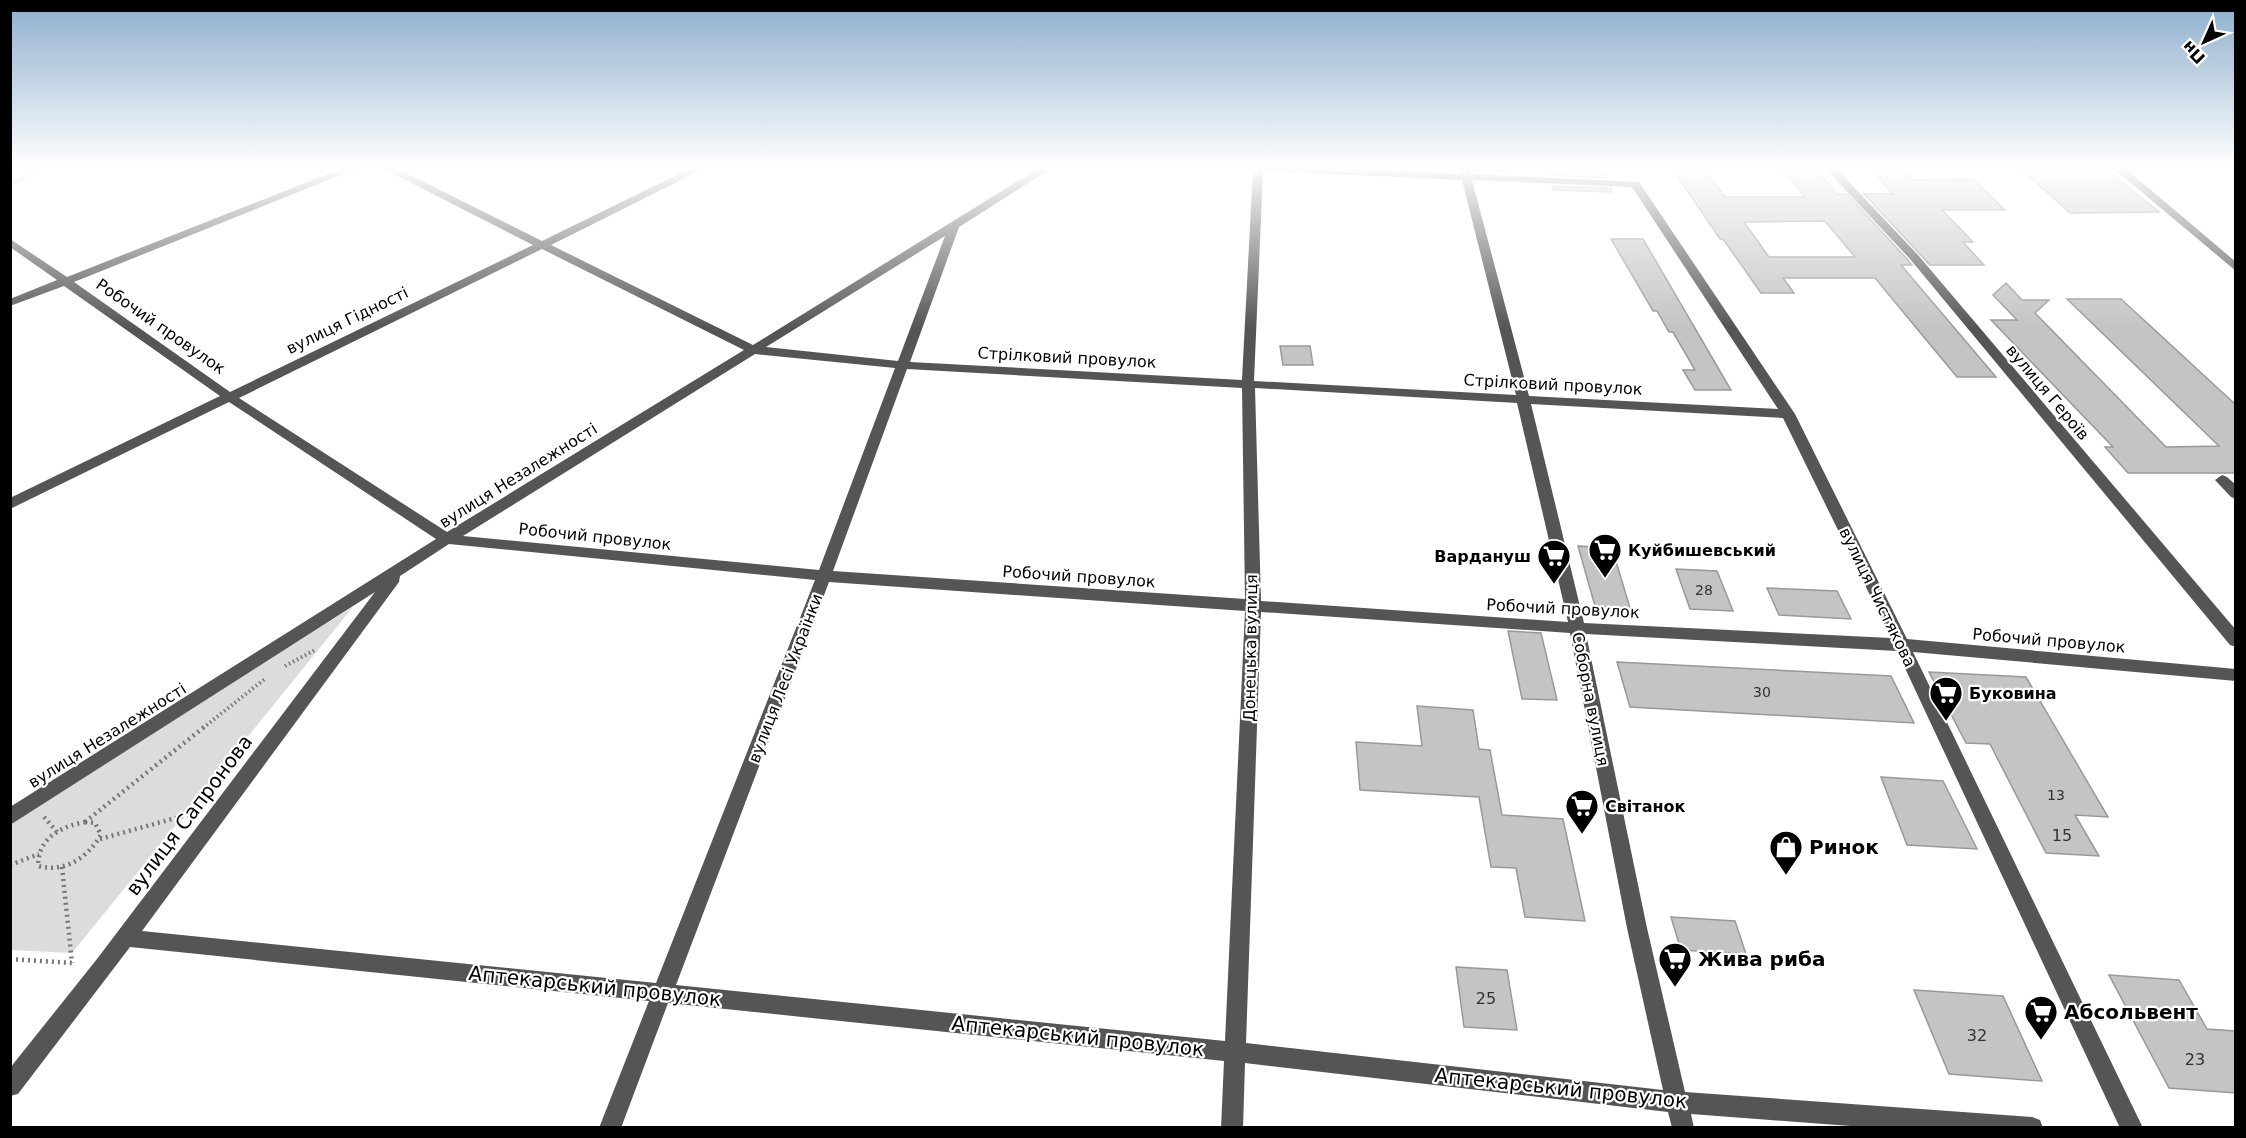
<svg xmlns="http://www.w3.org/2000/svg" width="2246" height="1138" font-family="'DejaVu Sans',sans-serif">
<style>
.green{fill:#dcdcdc}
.building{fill:#c4c4c4;stroke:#999;stroke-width:1.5;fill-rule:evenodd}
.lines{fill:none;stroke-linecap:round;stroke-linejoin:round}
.path-far2{stroke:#777;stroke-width:3;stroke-dasharray:1.5 2;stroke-linecap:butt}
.path-far1{stroke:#777;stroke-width:4;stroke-dasharray:1.5 3;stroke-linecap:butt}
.path{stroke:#777;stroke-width:4.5;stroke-dasharray:2 4;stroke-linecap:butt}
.minor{fill:#555;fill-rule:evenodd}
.labels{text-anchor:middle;stroke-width:4.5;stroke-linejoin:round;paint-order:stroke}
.number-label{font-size:14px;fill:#313131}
.street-label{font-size:16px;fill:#000;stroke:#fff}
.poi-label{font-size:16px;font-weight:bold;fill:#000;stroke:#fff;text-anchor:start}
.near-number-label{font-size:16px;fill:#313131}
.near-street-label{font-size:20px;fill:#000;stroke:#fff}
.near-poi-label{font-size:20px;font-weight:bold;fill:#000;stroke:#fff;text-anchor:start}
</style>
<rect width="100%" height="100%" fill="#fff"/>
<path class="green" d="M353,607l-281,346 -61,-3v-133z"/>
<path class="building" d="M1546,168h57l4,10 -59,-3z
M1672,168h32l21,29h80l-23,-29h33l22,26h10l61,66 4,5h-11l95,112h-39l-82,-99h-92l11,15h-33l-38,-54h-3zM1825,221l30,36h-86l-25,-35z
M1870,168h32l11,12 60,-1 32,31h-63l31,32h-10l21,23h-54l-66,-71h29z
M2020,168h85l54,44 -89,1z
M1552,186l59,2 1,4 -59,-2z
M1611,239h32l88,151h-36l-12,-20h12l-22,-38h-4l-12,-21h-4z
M2006,283l16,17h27l-14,13 131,134 53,-1 -152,-147h54l114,105v69h-107l-23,-26h8l-122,-127h26l-24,-25z
M1280,346h30l3,19h-30z
M1578,546l34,2 18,60 -35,-2z
M1676,569l41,2 16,40 -43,-2z
M1767,588l70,3 14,28 -72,-4z
M1508,631l33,2 16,67 -35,-1z
M1617,662l274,14 23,47 -284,-16z
M1929,672l97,5 82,140 -33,-2 24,41 -53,-3 -56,-109 -24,-1z
M1417,706l56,4 6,39 11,1 12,65 61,4 22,102 -60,-4 -9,-49 -25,-1 -12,-70 -119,-7 -4,-48 66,4z
M1881,777l62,4 34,68 -70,-4z
M1671,917l64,4 11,33 -65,-4z
M1456,967l51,3 10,60 -53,-3z
M2109,975l70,5 28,49 28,2v62l-66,-5z
M1914,990l89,6 39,85 -93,-7z"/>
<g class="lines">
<path class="path-far2" d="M10,184l36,-16"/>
<path class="path-far1" d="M285,666l30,-16
M203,728l63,-50"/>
<path class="path" d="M44,817l13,15
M85,822l10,1 6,12c-14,23 -36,38 -63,31 0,-28 22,-39 47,-44z
M85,822l119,-95
M100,839l94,-26
M10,865l29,-11
M62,867l10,96
M10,959l63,4"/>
<path class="minor" d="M343,168h15l-284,114 156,110 303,-147 -151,-77h14l146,73 149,-73h14l-154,77 202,100 286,-177h13l-93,59 -49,135 332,18 11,-212h86l121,6 -1,-6h10l2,6 168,8 156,232 112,225 329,30v12l-323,-29 230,476h-23l-223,-477 -311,-17 61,294 38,164 347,25 8,3 3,8h-166l-186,-14 3,14h-22l-4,-16 -423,-49 -2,65h-22l3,-67 -556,-58 -47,125h-22l50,-127 -519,-54 -112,147 -8,2v-28l87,-109 278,-367 -365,233v-18l426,-268 -207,-137 -219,107v-11l210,-102 -156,-110 -54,20v-7l47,-19 -47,-33v-8l57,38zM1263,171l199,9 54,215 -262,-14zM1472,180l160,7 146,222 -249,-13zM945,236l-47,125 -132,-14zM542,249l202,101 -297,182 -208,-134zM755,354l140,14 -76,202 -356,-34zM907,369l335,19 3,211 -412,-28zM1255,388l262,15 51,219 -307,-21zM1531,404l252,14 108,220 -307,-15zM449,544l366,36 -159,403 -514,-52 257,-349 1,-6zM829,582l416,29 -20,430 -549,-56zM1261,612l309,21 57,295 36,162 -417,-47z
M1825,168h11l82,87 318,375v17l-6,-2 -320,-386z
M2113,168h12l111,94v9z
M2222,475l5,2 9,8v14l-5,-2 -16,-17z"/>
</g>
<linearGradient id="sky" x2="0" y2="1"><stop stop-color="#8cadcc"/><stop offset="0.51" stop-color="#fff"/><stop offset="1" stop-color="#fff" stop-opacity="0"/></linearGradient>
<rect width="2246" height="328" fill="url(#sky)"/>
<defs>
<g id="supermarket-pin" transform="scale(1.725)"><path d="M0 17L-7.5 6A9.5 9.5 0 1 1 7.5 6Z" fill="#000" stroke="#fff"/><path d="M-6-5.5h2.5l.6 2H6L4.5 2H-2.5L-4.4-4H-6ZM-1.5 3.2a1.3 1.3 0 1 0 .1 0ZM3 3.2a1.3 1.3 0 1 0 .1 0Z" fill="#fff"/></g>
<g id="shop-pin" transform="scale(1.725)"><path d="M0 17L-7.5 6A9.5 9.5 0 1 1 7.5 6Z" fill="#000" stroke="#fff"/><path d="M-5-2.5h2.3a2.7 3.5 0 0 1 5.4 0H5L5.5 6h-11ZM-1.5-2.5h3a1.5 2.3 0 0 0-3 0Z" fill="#fff"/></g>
</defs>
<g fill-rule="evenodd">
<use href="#supermarket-pin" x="1605" y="550"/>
<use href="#supermarket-pin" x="1554" y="556"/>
<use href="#supermarket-pin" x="1946" y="693"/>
<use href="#supermarket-pin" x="1582" y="806"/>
<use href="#shop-pin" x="1786" y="847"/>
<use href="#supermarket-pin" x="1675" y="959"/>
<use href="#supermarket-pin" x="2041" y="1012"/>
</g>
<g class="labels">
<g class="number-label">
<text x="1704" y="595">28</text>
<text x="1762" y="697">30</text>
<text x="2056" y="800">13</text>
</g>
<g class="street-label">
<text transform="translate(347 320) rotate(-26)" y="6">вулиця Гідності</text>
<text transform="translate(161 326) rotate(35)" y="6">Робочий провулок</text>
<text transform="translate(1067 357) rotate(3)" y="6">Стрілковий провулок</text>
<text transform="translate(1553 384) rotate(3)" y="6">Стрілковий провулок</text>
<text transform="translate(2048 392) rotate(50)" y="6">вулиця Героїв</text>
<text transform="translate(518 475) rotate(-32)" y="6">вулиця Незалежності</text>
<text transform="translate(595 536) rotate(6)" y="6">Робочий провулок</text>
<text transform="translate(1079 576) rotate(4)" y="6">Робочий провулок</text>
<text transform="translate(1878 597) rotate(64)" y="6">вулиця Чистякова</text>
<text transform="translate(1563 608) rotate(3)" y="6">Робочий провулок</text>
<text transform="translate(2049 640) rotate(5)" y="6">Робочий провулок</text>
<text transform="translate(1250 648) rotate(-89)" y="6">Донецька вулиця</text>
<text transform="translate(785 678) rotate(-69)" y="6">вулиця Лесі Українки</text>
<text transform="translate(1591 699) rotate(79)" y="6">Соборна вулиця</text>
<text transform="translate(107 735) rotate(-32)" y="6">вулиця Незалежності</text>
</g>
<g class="poi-label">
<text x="1628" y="556">Куйбишевський</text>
<text x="1531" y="562" text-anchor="end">Вардануш</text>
<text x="1969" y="699">Буковина</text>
<text x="1605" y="812">Світанок</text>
</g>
<g class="near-number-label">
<text x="2062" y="841">15</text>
<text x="1486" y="1004">25</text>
<text x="1977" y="1041">32</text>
<text x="2195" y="1065">23</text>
</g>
<g class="near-street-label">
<text transform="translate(189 815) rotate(-53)" y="7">вулиця Сапронова</text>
<text transform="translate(595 986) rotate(6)" y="7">Аптекарський провулок</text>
<text transform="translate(1078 1036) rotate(6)" y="7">Аптекарський провулок</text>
<text transform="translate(1561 1088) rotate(6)" y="7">Аптекарський провулок</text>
</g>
<g class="near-poi-label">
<text x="1809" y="854">Ринок</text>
<text x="1698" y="966">Жива риба</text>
<text x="2064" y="1019">Абсольвент</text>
</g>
</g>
<rect width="2246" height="1138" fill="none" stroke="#000000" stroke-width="24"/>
<g transform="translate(2204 42) rotate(225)" stroke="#ffffff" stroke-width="4.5" paint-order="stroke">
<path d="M0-4.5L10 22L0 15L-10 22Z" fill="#000000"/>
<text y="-9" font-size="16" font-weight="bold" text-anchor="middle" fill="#000000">Пн</text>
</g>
</svg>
